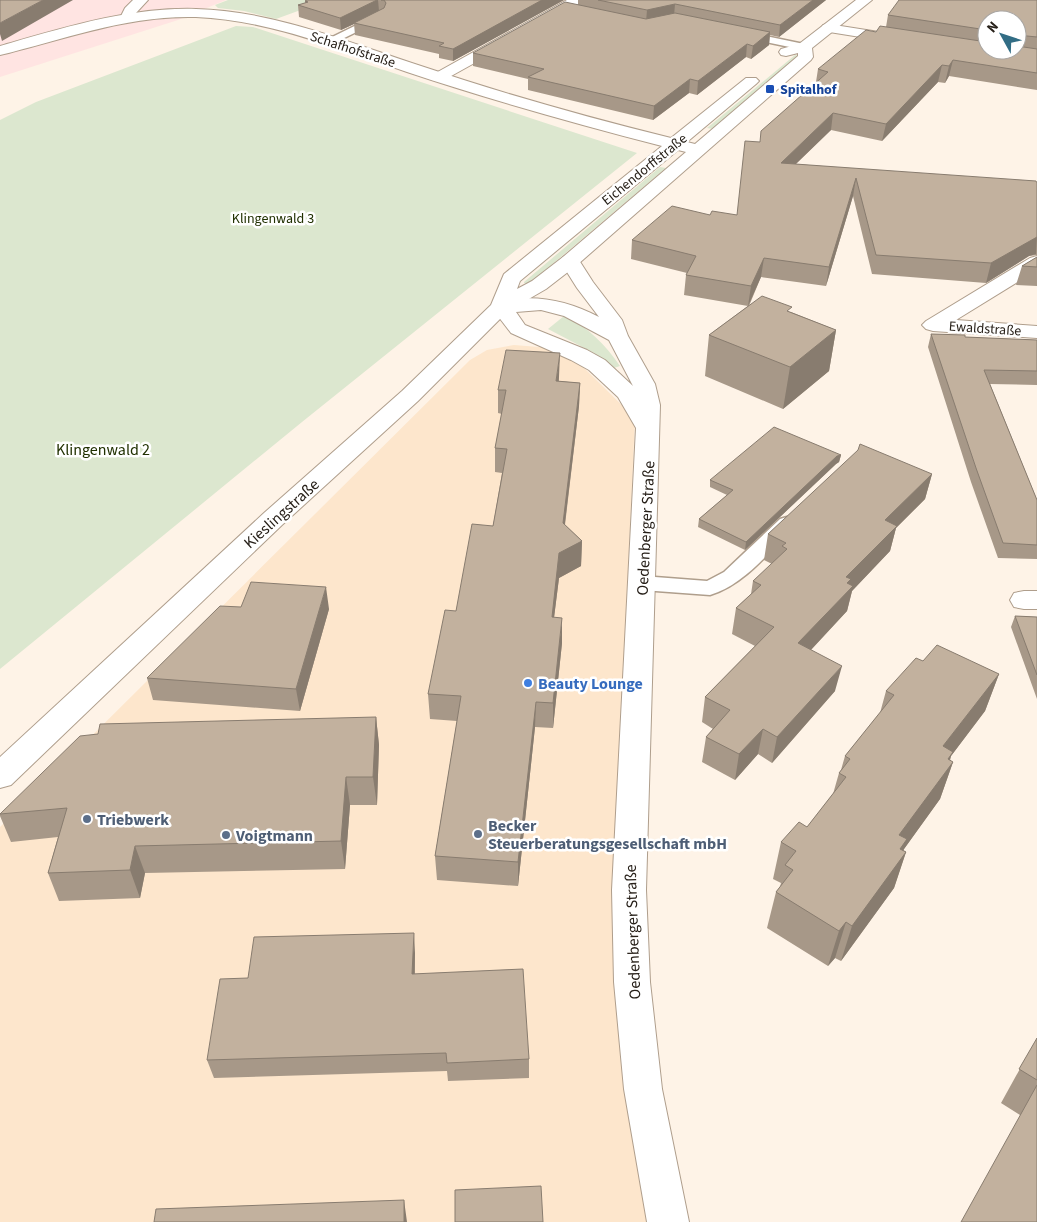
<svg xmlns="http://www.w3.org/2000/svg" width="1037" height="1222" font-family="'Source Sans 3',sans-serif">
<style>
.built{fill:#fde6cc}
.industrial{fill:#ffe4e2}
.green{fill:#dce7cf}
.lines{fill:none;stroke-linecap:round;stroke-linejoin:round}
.service-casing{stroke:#af9e8c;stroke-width:3}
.minor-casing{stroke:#af9e8c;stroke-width:2}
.tertiary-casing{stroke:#af9e8c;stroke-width:2}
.service{fill:#fff;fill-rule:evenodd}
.minor{fill:#fff;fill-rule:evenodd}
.tertiary{fill:#fff;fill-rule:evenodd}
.wall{fill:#a79888;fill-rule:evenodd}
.shaded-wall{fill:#887c6f}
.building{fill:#c2b19e;stroke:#887c6f}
.transit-dot{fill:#1a4fb4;stroke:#fff;stroke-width:2}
.shop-dot{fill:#3f7fe0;stroke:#fff;stroke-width:2}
.service-dot{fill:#5c6f8a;stroke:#fff;stroke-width:2}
.labels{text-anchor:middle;stroke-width:5;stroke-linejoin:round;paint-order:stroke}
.far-street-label{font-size:14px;fill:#272019;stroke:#fff}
.far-transit-label{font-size:14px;font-weight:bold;fill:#164399;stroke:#fff;text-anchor:start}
.far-park-label{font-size:14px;fill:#203001;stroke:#fff}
.park-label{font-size:16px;fill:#203001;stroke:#fff}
.street-label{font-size:16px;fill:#272019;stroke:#fff}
.shop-label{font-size:16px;font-weight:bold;fill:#366cbe;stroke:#fff;text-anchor:start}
.service-label{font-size:16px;font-weight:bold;fill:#4e5e75;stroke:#fff;text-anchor:start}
</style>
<rect width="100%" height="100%" fill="#fef3e7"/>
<path class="built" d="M514,345l37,3 30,17 54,53 -13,288 30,516h-652v-395l470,-467 17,-10z"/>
<path class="industrial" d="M0,0h226l-48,20 -178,57z"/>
<path class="green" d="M228,0h100l-52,19 -32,-8 -26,-3 -3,-3z
M236,26l17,1 384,126 -335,269 -302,247v-549l36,-18z
M795,55l5,1 -87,73 -6,-1z
M660,167l6,1 -137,116 -5,-1v-1z
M564,316c24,11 41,28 56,50l-6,2 -20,-15 -46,-24z"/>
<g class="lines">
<g class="service-casing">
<path id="service" d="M379,14l5,3 -1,2 -49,24 -4,1 -6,-3z
M741,31l63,13 6,3 -6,3 -67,-14 -2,-2z
M787,517l7,2 3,4 -3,4c-25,25 -50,58 -84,68l-68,-5 -7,-2 -3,-5 3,-5 7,-2 65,5 17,-9 56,-53z"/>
</g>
<g class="minor-casing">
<path id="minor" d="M133,0h15l-12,13 -4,8h-10l-2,-3 5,-10z
M567,0h17l-2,3 -138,77h-10l-3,-3 3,-3z
M828,24l70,11 5,1 2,3 -2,3 -5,1 -75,-12 -2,-3 2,-3z
M570,255l7,2 16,25 29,38 6,16 27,48 5,21 -14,485 4,92 12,107 27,133h-42l-23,-133 -10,-107 -2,-92 24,-462 -18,-31 -29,-27 -18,-10 -60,-27 -20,-26 3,-4c36,-10 71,-4 105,14l-22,-29 -17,-27 3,-4zM541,310l23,6 45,24 24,46 -28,-26 -18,-10 -62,-25 -9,-13z
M1037,256v14l-81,50 81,6v12l-104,-7 -7,-2 -4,-4 4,-4 104,-63z
M1024,591h13v18h-13l-10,-2 -4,-7 4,-7z"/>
</g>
<g class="tertiary-casing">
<path id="tertiary" d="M856,0h16l-60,48 1,9 -2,3 -234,205 -31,24 -38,22 -90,90 -136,124 -271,260 -11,3v-31l264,-244 138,-122 89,-86 13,-31 158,-128c-86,-22 -171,-46 -255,-74 -69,-23 -137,-52 -211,-55 -68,-2 -131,22 -196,38v-9c63,-18 129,-39 196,-37 77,2 149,32 222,56 83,28 168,52 253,73l75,-60h10l3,3 -3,3 -69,58 8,2 103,-88v-3l-12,3 -5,-1 -2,-3 2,-3 18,-5zM678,150l8,2 -123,105 -31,24 -15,8 3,-8z"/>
</g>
<use href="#service" class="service"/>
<use href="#minor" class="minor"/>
<use href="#tertiary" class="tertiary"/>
</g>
<path class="wall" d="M307,0h257l-111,61 -14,-3v-4l-84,-19 -1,-11 -13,6 -42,-13 -1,-12 7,-2v-2z
M578,0h248l-47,37 -9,-2 -1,10 -18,14 -5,-2 -49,38 -8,-2 -36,27 -125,-30v-11l-55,-13v-13l105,-48z
M1037,0v90l-88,-14 -4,7 -7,-1 -56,59 -51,-11 -35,34 241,19v72l-8,1 -43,27 -114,-9 -19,-78 -27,90 -65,-9 -12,29 42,6 45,18 -7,41 -46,38 -78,-33 4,-41 39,-29 -64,-11 2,-20 1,-2 -56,-14 1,-19 78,-25h27l23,-73 56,-60 2,-13 58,-37 10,-5 2,-12zM987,20h30v30h-30z
M1037,257v29l-21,-1 6,-19z
M931,334l34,3 72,3v45l-47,-1 47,116v59l-39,-1 -27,-76 -43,-135z
M559,377v4l21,2 -1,23 -14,119 17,16 -1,25 -22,12 -5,39 8,26 -9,85 -18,-1 -17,159 -81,-6 -2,-24 22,-135 -27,-2 -2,-25 28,-83 37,-85 9,-53 -7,-1v-24l7,-34 -4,-1v-23z
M841,455l-2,7 -3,2 -91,86 -47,-23 1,-8 28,-24 -17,-8v-7z
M932,474l-7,25 -29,29 -6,23 -38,40 -5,20 -36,39 24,41 -63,72 -14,-9 -23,26 -33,-18 4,-25 7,-8 -11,-7 3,-25 50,-51 -23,-12 4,-26 15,-14 2,-13 19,-17 -8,-4 4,-26z
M241,607l88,2 -29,102 -147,-11 -6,-22z
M1015,616l22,1v82l-26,-72z
M923,661l76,13 -14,37 -34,45 -1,5 3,1 -13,37 -36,50 -1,1 3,2 -12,36 -53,73 -6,-3 -7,8 -61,-38 9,-36 4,-5 1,-4 -8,-4 8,-37 26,-15 26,-33 6,-21 2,-3 4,-14 35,-43 6,-22z
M376,717l3,28 -2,60h-27l-5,64 -200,4 -5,25 -81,3 -11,-28 10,-36 -47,5 -11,-26v-2z
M415,953v21l114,85v19l-81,3 -1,-10 -233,7 -7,-18 41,-82z
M1037,1038v184l-17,-107 -19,-12z"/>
<path class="shaded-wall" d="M43,0h30l-71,41 -2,-7v-11z
M377,0h1l1,11 -25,12v1l-13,6 -1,-12z
M542,0h22l-111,61v-12z
M813,0h13l-47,37 1,-12z
M675,4l-1,12 -28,6 1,-12z
M770,32l-1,13 -18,14 2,-13z
M747,44l-1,13 -49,38 1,-14z
M953,60l-4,16 -4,7 4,-17z
M942,65l-4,17 -56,59 4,-17z
M690,79l-1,14 -36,27 1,-14z
M833,113l-2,17 -53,51 3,-18z
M856,178l-3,18 -27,90 3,-19z
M1037,237l-1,17 -7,2 -43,27 5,-20z
M764,258l-3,19 -13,29 3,-20z
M836,330l-7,41 -46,38 7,-42z
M560,353l-1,24 -4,28 1,-24z
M580,383l-1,23 -17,141 1,-24z
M841,455l-2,7 -3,2 -91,86 1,-8 91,-86z
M932,474l-7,25 -29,29 -6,23 -38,40 -5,20 -54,58 5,-26 48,-66 39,-57z
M582,541l-1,25 -22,12 -8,64 1,-25 7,-64z
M326,587l3,22 -29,102 -4,-22z
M562,618v25l-9,85v-25z
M842,666l-7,25 -63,72 5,-26z
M999,674l-14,37 -34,45 -5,15 7,-9 -13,37 -36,50 -4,11 6,-8 -12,36 -53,73 11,-35 47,-91 44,-89z
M536,702l-1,25 -17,159v-24z
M376,717l3,28 -2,60 -4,-28z
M763,729l-5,25 -23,26 4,-26z
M346,777l4,28 -5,64 -4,-28z
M135,846l10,27 -5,25 -10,-28z
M846,922l-11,36 -7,8 11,-35z
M414,933l1,20 -1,40 -2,-19z
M404,1200l3,22h-3z"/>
<path class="building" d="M0,0h43l-43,23z
M307,0h70l-37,18 -42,-13 10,-3 -3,-1z
M381,0h161l-89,49 -14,-3 5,-3 -90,-20 30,-15 2,-5 -2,-3z
M598,0h215l-33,25 -105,-21 -28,6z
M899,0h138v37l-20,-2v-15h-30v10l-99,-15z
M565,2l81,17 29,-6 95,19 -17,14 -6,-2 -49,37 -8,-2 -36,27 -126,-29 16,-8 -71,-16z
M880,26l107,16v8h30v-4l20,3v24l-84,-13 -4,6 -7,-1 -56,59 -53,-11 -52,50 255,18 1,2v54l-46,26 -115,-8 -20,-77 -27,89 -65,-9 -13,28 -65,-11 10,-19 -64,-16 40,-34 38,9 2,-4 25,4 8,-74 15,1 1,-11 67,-59 -10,-3 48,-39 10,2z
M1037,257v10l-15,-1z
M762,296l30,11 -5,4 49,19 -46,37 -81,-32z
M931,334l34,1v2l72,3v31l-53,-1 53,130v45l-34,-2 -27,-75z
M506,350l54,3 -4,28 24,2 -17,140 19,18 -23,12 -7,64 10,1 -9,85 -17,-1 -18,160 -83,-6 26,-160 -33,-2 17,-84 11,1 16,-87 21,2 14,-77 -12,-1 11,-58h-8z
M774,427l67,28 -4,1 -91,86 -47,-23 34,-29 -23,-10z
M860,444l72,30 -47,46 12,6 -51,51 5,2 -4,4 6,3 -55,57 44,23 -65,71 -14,-8 -24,25 -33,-17 24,-27 -25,-13 69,-70 -38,-19 25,-23 -8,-4 34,-32 -5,-3 4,-3 -18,-9 90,-84z
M251,582l75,5 -30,102 -149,-11 73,-72 21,1z
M1015,616l22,1v58z
M937,645l62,29 -56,72 10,6 -5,7 5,3 -54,73 8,4 -7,10 6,3 -54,74 -6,-4 -7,9 -63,-39 17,-22 -8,-5 11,-14 -15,-9 18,-20 8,5 39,-50 -7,-4 11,-14 -5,-3 49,-61 -8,-4 30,-33 7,3z
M376,717l-3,60h-27l-5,64 -206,5 -5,24 -82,3 19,-65 -67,6 80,-78 18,-2 2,-10z
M414,933l-2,41 111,-5 6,90 -82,4 -1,-10 -239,7 13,-81 28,-1 6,-41z
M1037,1038v42l-18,-11z
M1037,1085v137h-76z
M541,1186l2,36h-88v-32z
M404,1200v22h-250l2,-13z"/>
<rect class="transit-dot" x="765" y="84" width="10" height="10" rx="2.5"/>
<circle class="shop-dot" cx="528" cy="683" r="5"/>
<g class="service-dot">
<circle cx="87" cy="819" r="5"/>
<circle cx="478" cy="834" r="5"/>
<circle cx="226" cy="835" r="5"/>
</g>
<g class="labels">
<g class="far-street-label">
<text transform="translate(353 49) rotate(18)" y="5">Schafhofstraße</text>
<text transform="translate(644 169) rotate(-39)" y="5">Eichendorffstraße</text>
<text transform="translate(985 328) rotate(4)" y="5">Ewaldstraße</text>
</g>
<g class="far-transit-label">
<text x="780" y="94">Spitalhof</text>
</g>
<g class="far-park-label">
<text x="273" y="223">Klingenwald 3</text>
</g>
<g class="park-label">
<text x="103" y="455">Klingenwald 2</text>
</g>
<g class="street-label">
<text transform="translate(281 513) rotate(-42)" y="6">Kieslingstraße</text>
<text transform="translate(645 528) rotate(-87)" y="6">Oedenberger Straße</text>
<text transform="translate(632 932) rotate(-92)" y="6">Oedenberger Straße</text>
</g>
<g class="shop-label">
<text x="538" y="689">Beauty Lounge</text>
</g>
<g class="service-label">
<text x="97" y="825">Triebwerk</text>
<text x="488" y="831">Becker<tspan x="488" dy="18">Steuerberatungsgesellschaft mbH</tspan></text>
<text x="236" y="841">Voigtmann</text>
</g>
</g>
<g transform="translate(1002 35) rotate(310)"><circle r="24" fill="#ffffff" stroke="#a9a6a3"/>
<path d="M0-4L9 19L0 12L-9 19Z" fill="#326d85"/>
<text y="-8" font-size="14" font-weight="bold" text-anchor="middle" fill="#272019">N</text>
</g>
</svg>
